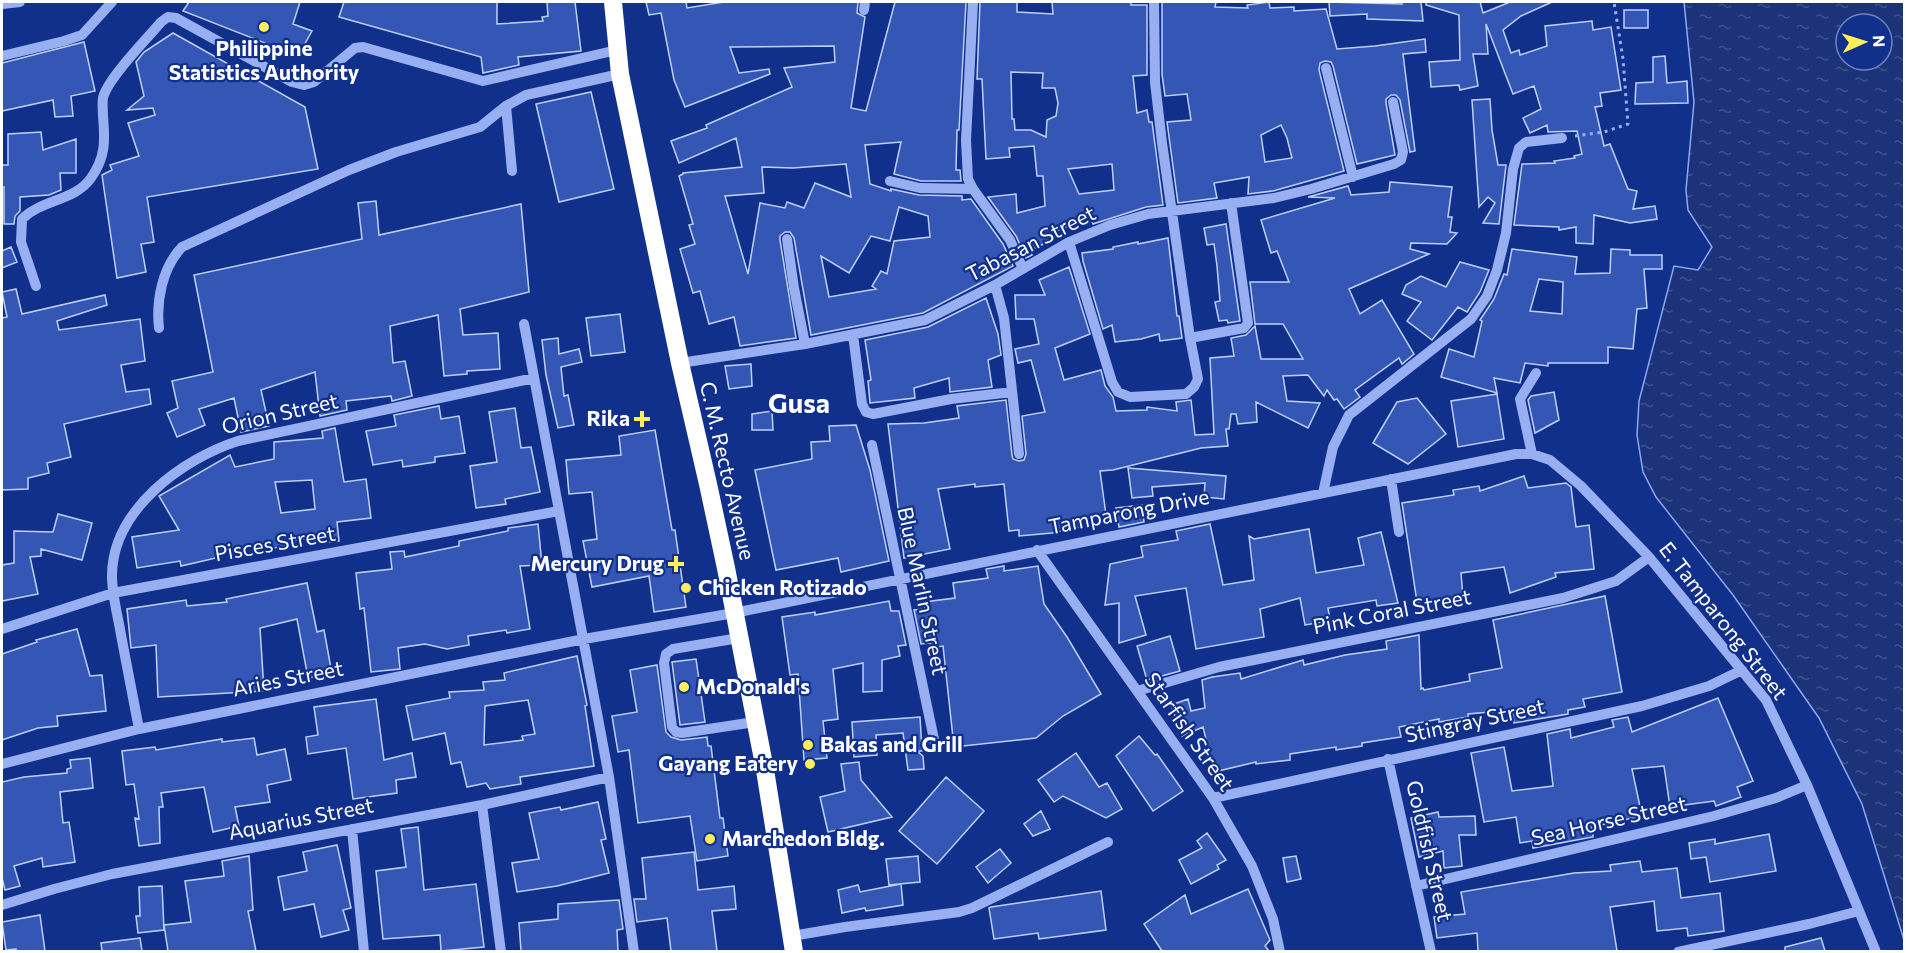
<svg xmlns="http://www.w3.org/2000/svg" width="1906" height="953" font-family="Commissioner,sans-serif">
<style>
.water{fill:url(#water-ripples);stroke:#8aa8f5;stroke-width:1.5;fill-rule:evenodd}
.building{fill:#3456b4;stroke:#bfd0fd;stroke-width:1.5;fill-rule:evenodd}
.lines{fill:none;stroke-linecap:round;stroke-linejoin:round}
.path{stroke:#98b0f2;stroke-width:3;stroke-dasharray:3 4.5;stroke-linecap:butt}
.minor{stroke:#98b0f2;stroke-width:10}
.highway{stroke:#fff;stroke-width:18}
.poi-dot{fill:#ffee59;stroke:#11308c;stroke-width:2}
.labels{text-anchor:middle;stroke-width:4.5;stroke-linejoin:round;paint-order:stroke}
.poi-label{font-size:21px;font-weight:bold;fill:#fff;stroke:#11308c;text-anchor:start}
.street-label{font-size:21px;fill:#fff;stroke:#11308c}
.district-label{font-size:27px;font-weight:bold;fill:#fff;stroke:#11308c}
</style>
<defs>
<pattern id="water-ripples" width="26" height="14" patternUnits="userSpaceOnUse" patternTransform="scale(1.5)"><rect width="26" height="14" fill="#1c3379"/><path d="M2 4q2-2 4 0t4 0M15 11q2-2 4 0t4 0" fill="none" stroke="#3e528d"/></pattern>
</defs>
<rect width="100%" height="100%" fill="#11308c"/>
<path class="water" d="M1684,2h220v938l-42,-136 -43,-86 -86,-123 -77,-98 -13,-25 -6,-37 2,-34 35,-135 24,4 14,-23 -24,-37 -2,-20 8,-88zM1846,24h36v36h-36z"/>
<path class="building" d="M189,2h111l-7,22 19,7 -14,25 -115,-45z
M344,2h153v22l46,-3 -1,-4 6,-1 -1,-14h28l6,49 -63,6 1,8 -36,8 -2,-16 -142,-40z
M646,2h40l1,6 37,-6h134l-1,11 8,4 -14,91 15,3 29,-109h71l-7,128h-2l-1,40h4l1,11h-40l-27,-7 7,-32 -36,3 5,39 21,7v-2l28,6 43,1v4l9,-1 32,45 10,22 -90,47 -112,22 -17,-97 -4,-6h-5l-5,4v4l16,98 -56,8 -6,-29 -25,7 -9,-33 -7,2 -13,-44 15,-5 -6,-19 4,-1 -14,-48 4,-2v-1l59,-6 -6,-29 -57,25 -8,-22 36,-13 -1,-3 86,-38 -8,-19 51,-6 -1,-16 -104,1 9,26 30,-4 1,5 -85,33 -11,-27 -13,-67 -12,2zM846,164l5,33 -36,-14 -11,25 -17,-6 -2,6 -25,-5 -12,71 -23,-78 39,-3 -2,-26 31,1zM899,207l29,9 2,21 -36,4 -7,33 -6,-3 -9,15 4,3 -47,8 -8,-41 28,17 22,-37 19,5z
M980,2h37v10l36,2 -1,-12h79v3h16v70l-14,1 4,37 10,-3 2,12h3l11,83 -17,2 -53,17 -3,-7 -41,17 3,6 -21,10 1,5 -6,3 -10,-22 -28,-39 28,-3 1,19 28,-7 -2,-30h-6l-3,-30 -25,2 1,9 -24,2 -4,-80h-5zM1011,72l32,1 -1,15h13l3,15 -2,13 -9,4 -1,17 -15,-7h-16l-1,-11h-2zM1112,164l2,26 -35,4 -11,-25z
M1162,2h54l-1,5 33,1 -1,-3 22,-3 1,6 24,-1v4l32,-2 11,40 38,-3 50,-7 1,13 -23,2 12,97 -5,1 -10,-52 -4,-5h-5l-5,4v4l9,52 -38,9 -24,-98 -2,-4 -6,-1 -5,2 -1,7 25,101 -71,20 -25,3 1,-17 -35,6 3,15 -39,5 -11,-81 24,-2 -4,-26 -22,2 -3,-22zM1281,125l6,13 5,20 -27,4 -4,-27z
M1329,2l73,2v-2h19l2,19 -56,-2v-5l-37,2z
M1426,2h54l3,11 27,-11h42l-31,14 -18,14 8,23 8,-3 1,5 27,-9 -2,-20 47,-5 1,9 18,-3 10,63 -21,3 2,13 -7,1 9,39 6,-2 18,45 9,2 -4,18 22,-3 2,13 -27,4 -36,-8 -1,29 -17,-1v-16l-17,3v-3l-45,-2 8,-61 33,-1 -1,-2 21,-3 -1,-2 8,-2 -5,-23 -29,1 -1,-7 -17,8 -7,-15 18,-9 -7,-23 -21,8 -27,-70 2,30h-15l5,32 -18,4 -1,-5 -28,2 -2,-25 31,-2 -1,-45 -33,-10z
M1624,10h24v18h-24z
M173,33l132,74 13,62 -171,28 7,45 -13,2 5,28 -29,6 -15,-103 10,-5 -2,-5 29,-9 -11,-33 27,-8 -2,-7 -26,2 17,-14 -8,-34 8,-10z
M84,42l11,49 -24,5 2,20 -18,1 -2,-17 -51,11v-48z
M1665,56l2,27 20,-2 1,22 -53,1 1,-21 17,-1v-25z
M591,92l23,97 -55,13 -23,-98z
M1490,99l2,31 6,35h8l-7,59 -16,-1 12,-20 -7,-6 -9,10 -7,-107z
M41,132l2,18 33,-11v34h-16l1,17 -12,5 -29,2v14l-5,5 -1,8h-10v-37h-2v-22h6v-31z
M1390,182l62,5 -4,30h4l-2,15 7,1 -10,11 -36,-1 -1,6 19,5 -80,35 11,25 22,-14 32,54 -12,10 -3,-6 -44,32 5,7 -16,12 -7,-10 -3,1 -7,-10 -3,6 -16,-21 -25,1 4,25 33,2 -12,25 -52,-26 1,20 -19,2 -2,-10h-5l-2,15h-3l2,17 -27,2 -88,22 -13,1 6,44 -27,4 1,8 -28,6 -33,3v-6l-10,1 -5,-47 -29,3v-3l-37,5 12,60 -46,9 -16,-134 36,-1 35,-5 -2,-12 49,-6 6,55 1,4 6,2 5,-1 2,-6 -4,-38 23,-4 -14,-52 -13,3 -3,-14 24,-5 -5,-25h-18l-1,-24h30l-6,-15 30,-13 21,67 -35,14 9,32 37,-10 4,16 8,11 3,14 31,-1v-3l30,4 -1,-9 15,-2 4,35 19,-1 -4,-76 24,-2 -3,-18 15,-3 9,-9 6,33h42l-20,-35h-28l-5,-42h39l-12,-31 -6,2 -10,-33 74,-22 -27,-1 40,-11 3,9 38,-3z
M376,201l3,34 142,-31 8,88 -69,17 3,26 35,-2 2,36 -33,2v3l-23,2 -6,-61 -48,11 3,37 12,-2 7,35 -20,5 -1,-5 -45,5 1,9 -27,6 -5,-44 -54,18 8,36 -28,6 -7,-34 -35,11 6,16 -28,12 -10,-24 11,-5 -6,-27 41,-9 -19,-97 168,-36 -4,-36z
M1226,224l14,97 -12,2 -1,-3 -8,1 -4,-19 5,-1 -3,-35 -3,-22 -7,1 -3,-17z
M1168,238l9,78h2l3,22 -22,3 -1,-7 -18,5 -26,3 -3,-17 -9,4 -20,-68 -1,-8 31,-4v-2l25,-5v2z
M11,247l6,15 -15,6v-17z
M1512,249l65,8 -2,17 35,-1 1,-24 19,1v5h32v14h-18l3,39 -10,1 -4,40 -25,-2v16h-60v3l-23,-3 -5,20 -26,-5 3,15 -56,-16 8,-28 25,8 8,-36 -2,-1 14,-21 10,-25 3,1zM1539,279l24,3 -1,32 -32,-3z
M1460,262l29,8 -9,22 -13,20 -9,-5 -26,33 -25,-19 14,-19 -19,-8 4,-9 15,-9 25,11z
M16,289l6,25 83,-19 2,10 -50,16 2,9 81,-11 5,42 -24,4 5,27 23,-3 2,15 -87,20 7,33 -24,6 2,10 -21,5v11l-26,1v-172l5,-1 -5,-25z
M986,298l12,36 3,21 -13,5 4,27 -42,5 -1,-14 -35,10 1,10 -45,5 -2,-22 3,-1 -6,-40 63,-13z
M620,314l5,38 -34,4 -5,-38z
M558,338l1,16 20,-5 3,13 -21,5 3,29 4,-1 6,30 -16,3 -12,-53 -4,-35z
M751,364l1,22 -23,3 -4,-23z
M1554,392l5,28 -24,13 -7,-33 3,-4z
M1497,394l7,45 -46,8 -7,-46z
M1417,398l29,36 -38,30 -35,-21 24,-41z
M439,406l2,13 18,-3 6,37 -30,4v5l-32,5 -1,-7 -29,5 -7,-34 30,-5 -2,-11z
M515,408l6,40 10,-1 9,45 -35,7 1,5 -30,4 -6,-42 27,-4 -8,-50z
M772,411l1,19h-21v-16z
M856,425l14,45 19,91 -48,11 -3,-14 -62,12 -21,-100 57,-11 -1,-17 19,-1 -1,-15z
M335,428l9,54 22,-3 5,39 -34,4 2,19 -21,2v-6l-33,5 1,4 -29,5 -1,-7 -40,11v3l-35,8 -1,-5 -43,7 -5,-31 47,-7 -20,-34 71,-41 5,12 39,-8v-17l49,-4 -1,-7zM312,480l3,29 -34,4 -6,-31z
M655,430l17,100h3l11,77 -32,5 -5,-36 -57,11 -9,-46 14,-2 -5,-47 -23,2 -3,-34 55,-5 -2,-19z
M1128,468l98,8 -2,23 -20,-2 1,-14 -53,4 1,9 -21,2z
M1524,476l4,12 38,-5 5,4 5,40 13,-2 5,44 -39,4 1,4 -46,16 -6,-26 -43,6 2,24 -46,5 -15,-99 52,-8 -1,-5 26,-4 1,5z
M1142,505l2,17 -25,5 -3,-19z
M58,514l34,9 -10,37 -41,-11v7l-11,1 8,37 -36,7v-36l12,-2v-32l39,1z
M538,524l4,41 -22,1 10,63 -23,4 -1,-3 -38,6 1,9 -22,4 -22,-5 -27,4 2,21 -29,3 -7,-64 -4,1 -4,-36 36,-4 -2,-17 14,-1 1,6 54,-11v-5l49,-10v-3z
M1210,524l13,61 31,-5 -5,-44 5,3 55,-10 7,44 48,-8 -6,-27 23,-6 17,71 -21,3 -1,-6 -48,8 2,13 -25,4 -5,-27 -40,11 4,28 -68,12 -10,-61 -51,8 11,39 -27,8v-40l-14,2 5,-41 33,-7 -2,-11 37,-6 -2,-9z
M1004,566v5l34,-5 6,38 23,33 34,57 -38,22 -27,22 -82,9 -11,-101 -12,2 -1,-5 -9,1 -7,-34 11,-1 -1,-7 31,-4 -2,-15 35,-5 -2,-9z
M307,583l10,49 7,-2 8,44 -24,4 -11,-59 -37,9 4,63 -106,6 -2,-52 -25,3 -4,-39 59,-9 1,6 40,-4 -1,-3z
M1605,596l17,96 -39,7 2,8 -17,3v4l-54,9 -2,-13 -44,4v3l-29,5v-3l-40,8 2,10 -39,6v3l-26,4v-3l-46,7v6l-34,4v-2l-42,10 -11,-45 -21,9 -11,-31 17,-6 3,12 14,-3 -3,-28 10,-3 28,-4 1,6 62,-19 1,5 41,-10 42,-6 -1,-8 33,-6 2,54 2,-1 1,2 46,-9 -1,-7 33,-6 -9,-48z
M889,601l2,10h8l7,34 -8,1 2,10 -18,4v31l-19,1v-29l-30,6 5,50 -15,2 4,37 -23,2 -6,-86 -8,1 -8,-58 33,-5v3z
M77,629l13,47 12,-1 4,36 -49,5 1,10 -20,2 -36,12v-86l35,-12 -1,-2z
M1170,636l10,35 -33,9 -10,-34z
M577,656l10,49 -2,1 9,60 -74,11 1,7 -31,5 -4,-6 -19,4 -6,-25 -10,2 -6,-31 -32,7 -7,-34 44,-8 -1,-6 35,-2 -1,-8 22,-2 -1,-7zM528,700l7,34 -13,2 1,4 -39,5 1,-39z
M696,659l9,63 -25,3 -8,-63z
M657,665l9,67 5,5 10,3 26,-3 1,9h3l9,72h3l5,38 -31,5 -7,-45 -52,7 -9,-73 -11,2 -6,-36 25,-4 -7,-42z
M1718,698l35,83 -16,6 4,10 -25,9 -2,-5 -44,6 -6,-41 -32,3 10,47 -50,11 1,10 -60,11 -1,-7 -12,2 -4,-26 -32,5 -13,-69 33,-6 8,44 41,-5 -6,-52 23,-5 1,9 43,-11 -2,-7 16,-3 4,15z
M376,699l8,61 28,-7 4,24 -20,3 1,13 -44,6 -7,-51 -38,6 -2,-17 12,-2 -4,-28z
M920,717l2,34h-5l6,5 1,13 -16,1 -5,-37 -27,2 1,20 -23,2 -2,-35z
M1139,736l16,19 2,-1 26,37 -30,20 -37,-55z
M254,738l3,17 28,-6 6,31 -24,5 3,17 -35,5 4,19 -26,6 -9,-45 -43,6 2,14h-4l1,36 -21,3 -4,-28 4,1 -5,-35 -8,1 -4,-34 33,-4 1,3 66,-11v3z
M1076,753l23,34 8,-4 15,26 -16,9 -43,-22 -9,6 -16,-22z
M90,758l3,30 -33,4 3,31 6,-1 6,40 -32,5 -1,-9 -28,8 6,20 -15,4 -3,-12v-96l22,-5 43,-4v-4l4,-1 -1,-8z
M859,762l2,18 31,37 -64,15 -8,-35 25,-6 -4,-27z
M946,777l38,34 -47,53 -38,-33z
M598,802l8,37 -5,1 8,33 -52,13 -40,6 -5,-29 27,-4 -10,-46 31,-6 1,3z
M1041,811l9,18 -17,7 -9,-12z
M1438,812l1,5 36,-1 1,19h-17l3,31 -18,2 -1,-17 -24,6 -8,-39z
M418,827l6,63 52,-6 8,63 -43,4 -1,-16 -57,4 -7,-68 30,-4 -5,-38z
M1207,833l19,27 -9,5 2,4 -28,15 -12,-24 23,-12 -5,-7z
M1769,834l7,37 -66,11 -4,-25 -15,2 -2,-16 26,-4v5z
M337,845l14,63 -8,2 6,20 -28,7 -7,-33 -30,6 -6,-33 29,-6 -4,-19z
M1000,849l11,14 -23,20 -12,-16z
M694,852l4,38 36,-4 2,23 -24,2 5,40h-46l-4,-33 -30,4 -3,-23h12l-4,-41z
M249,856l4,54 -5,1 8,40h-88l-4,-26 27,-3 -6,-41 39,-5 -2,-15z
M918,856l2,26 -31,3 -3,-26z
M1296,856l5,23 -14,3 -4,-24z
M1640,861l2,11 35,-4 4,30 39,-5 4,38 -36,5 -1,-8 -30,3 -3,-30 -44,6 7,44h-139l-1,-18 -40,5 -3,-21 31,-3 -4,-22 113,-19 37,-2 -1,-6z
M901,884l2,21 -37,6 -1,-3 -23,5 -4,-23 20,-5 2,7z
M162,886l2,44 -26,3 -2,-17h4l-1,-29z
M1248,889l22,51 -5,6 4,5h-107l-18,-27 41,-29 6,19z
M1101,891l5,39 -67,9 -1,-6 -44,6 -5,-31 2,-1z
M619,900l4,29 -6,1 1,21h-97l-2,-28 39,-4v-15z
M40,915l5,36h-29v-2l-10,1 -4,-28z
M140,938l2,13h-40l-1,-8z
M1821,938l4,13h-40v-4z"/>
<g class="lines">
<path class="path" d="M1575,136l29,-4 24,-8 -5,-65 -9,-57"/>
<path class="minor" d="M973,2l-7,138 2,39 5,10 37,51 13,29
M2,4l18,-2
M864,10l1,-8
M2,56l62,-15 18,-6 30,-33
M1326,68l27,109
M506,106l6,65
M890,181l30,7 53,1
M787,239l7,49 11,56
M1069,242l43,140 6,10 12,5 56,-3 8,-7 4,-8 -8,-41 -28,-195 -7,-61 -1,-80
M995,285l9,33 15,136
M36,286l-15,-44 1,-23c20,-20 53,-18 69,-41 15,-21 14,-38 12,-62 0,-5 -1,-12 0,-18 4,-19 44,-59 58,-76l7,-5 8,1 116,64 12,3 10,-3 41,-34 8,-1 120,34 134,-31
M524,324l85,453 25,175
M159,328c-3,-27 3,-60 23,-81l167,-77 47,-18 84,-25 26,-21 20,-11 94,-21
M853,335l9,69 4,8 7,2 78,-15 61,-7
M1190,338l54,-10 4,-5 -17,-120
M680,363l125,-19 120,-24 70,-35 74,-43 41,-17 38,-11 126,-16 37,-9 83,-25 7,-4 2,-8 -10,-50
M872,445l63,299
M1532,454l-12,-55 16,-26
M1391,479l8,53
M1323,493l10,-46 16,-32 122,-96 16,-23 10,-26 9,-37 7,-64 6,-21 7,-6 36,-4
M1037,550l176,248 39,68 21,53 7,33
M2,629l111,-36 446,-82
M739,638l-66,11 -7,5 -2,9 8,64 4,5 6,1 73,-11
M1137,691l82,-24 344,-69 53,-17 33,-24
M139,729c-6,-31 -12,-63 -18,-94 -3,-19 -9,-39 -9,-59 0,-66 70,-117 126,-135l296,-63
M1388,759l43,193
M2,764l137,-35 445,-90 150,-26 782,-159h16l18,6 31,26 68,71 117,143 41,85 69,167
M1213,798l429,-92 67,-20 33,-16
M482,805l19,147
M352,829l12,123
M1416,886l298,-70 62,-18 31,-13
M2,905l52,-16 58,-15 370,-69 127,-28
M792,936l53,-9 114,-15 13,-4 136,-66
M1678,952l131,-28 50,-13"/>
<path class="highway" d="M613,2l7,72 60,289 28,121 18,84 39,202 29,182"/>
</g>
<g class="poi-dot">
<circle cx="264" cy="27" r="6"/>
<path d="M639 410h6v6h6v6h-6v6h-6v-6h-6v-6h6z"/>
<path d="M673 555h6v6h6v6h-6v6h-6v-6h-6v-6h6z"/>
<circle cx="686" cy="588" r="6"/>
<circle cx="684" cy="687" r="6"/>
<circle cx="808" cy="745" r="6"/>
<circle cx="810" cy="764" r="6"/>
<circle cx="710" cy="839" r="6"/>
</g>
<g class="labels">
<g class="poi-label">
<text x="264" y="56" text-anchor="middle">Philippine<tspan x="264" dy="24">Statistics Authority</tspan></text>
<text x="630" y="426" text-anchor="end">Rika</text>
<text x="664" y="571" text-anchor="end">Mercury Drug</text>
<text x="698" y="595">Chicken Rotizado</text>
<text x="696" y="694">McDonald's</text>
<text x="820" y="752">Bakas and Grill</text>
<text x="798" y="771" text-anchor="end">Gayang Eatery</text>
<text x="722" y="846">Marchedon Bldg.</text>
</g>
<g class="street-label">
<text transform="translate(1031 244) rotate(-27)" y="7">Tabasan Street</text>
<text transform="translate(280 414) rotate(-13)" y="7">Orion Street</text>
<text transform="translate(727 471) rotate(77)" y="7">C. M. Recto Avenue</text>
<text transform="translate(1129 512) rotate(-11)" y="7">Tamparong Drive</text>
<text transform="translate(275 544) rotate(-10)" y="7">Pisces Street</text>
<text transform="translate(922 591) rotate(78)" y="7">Blue Marlin Street</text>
<text transform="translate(1392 612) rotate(-11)" y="7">Pink Coral Street</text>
<text transform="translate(1723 621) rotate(52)" y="7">E. Tamparong Street</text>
<text transform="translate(288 679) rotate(-11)" y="7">Aries Street</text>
<text transform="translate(1475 721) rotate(-12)" y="7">Stingray Street</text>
<text transform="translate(1189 732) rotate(55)" y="7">Starfish Street</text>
<text transform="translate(301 819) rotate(-11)" y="7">Aquarius Street</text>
<text transform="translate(1609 821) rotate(-13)" y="7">Sea Horse Street</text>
<text transform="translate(1429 851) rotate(77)" y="7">Goldfish Street</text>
</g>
<g class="district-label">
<text x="799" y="413">Gusa</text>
</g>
</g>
<rect width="1906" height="953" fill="none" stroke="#ffffff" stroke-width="6"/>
<g transform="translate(1864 42) rotate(87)"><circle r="28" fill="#11308c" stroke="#7083ba" stroke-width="1.5"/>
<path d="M0-4.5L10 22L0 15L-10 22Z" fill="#ffee59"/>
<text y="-9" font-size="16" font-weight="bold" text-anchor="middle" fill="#ffffff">N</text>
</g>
</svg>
